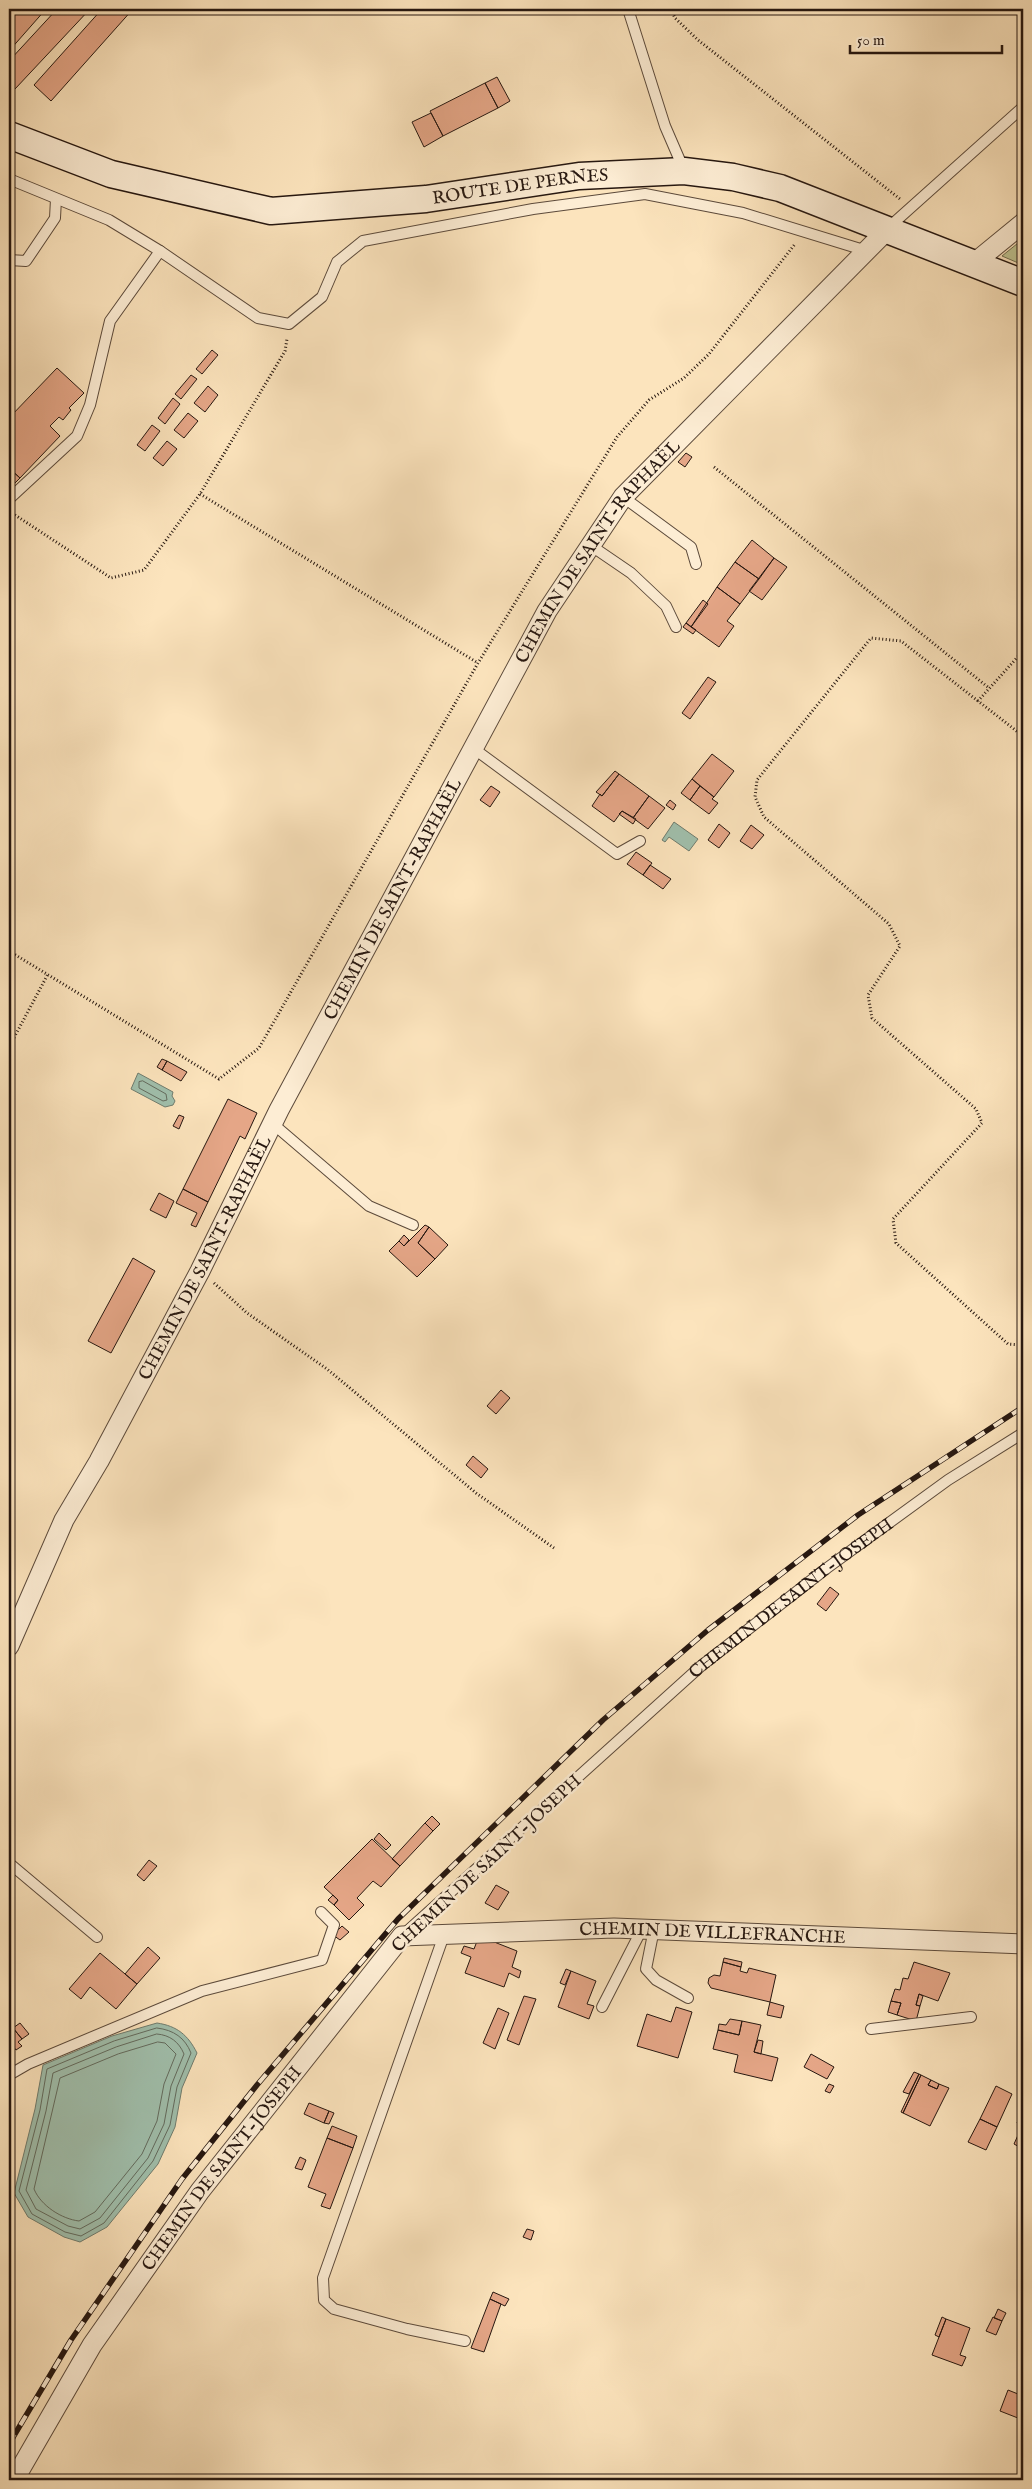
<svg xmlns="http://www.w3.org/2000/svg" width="1032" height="2489" font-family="'IM FELL English',serif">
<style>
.green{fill:#bfc491;stroke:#726e50}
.water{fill:#a0bfac;stroke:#6f7c6e}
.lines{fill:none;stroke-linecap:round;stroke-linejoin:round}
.shore{stroke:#636b5e;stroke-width:1}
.building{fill:#e5a687;stroke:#261710}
.lane-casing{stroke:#5c4a3b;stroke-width:12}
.street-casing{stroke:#5c4a3b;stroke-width:21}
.secondary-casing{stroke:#261710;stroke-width:29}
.path{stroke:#261710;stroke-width:3;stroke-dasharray:1 2.5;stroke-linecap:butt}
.lane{stroke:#fdedd4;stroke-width:10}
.street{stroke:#fdedd4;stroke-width:19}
.secondary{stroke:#fdedd4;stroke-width:26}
.rail-casing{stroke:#261710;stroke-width:5.5}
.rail{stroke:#fdedd4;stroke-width:4;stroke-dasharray:11;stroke-linecap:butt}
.labels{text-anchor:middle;stroke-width:5;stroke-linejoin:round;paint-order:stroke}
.street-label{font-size:18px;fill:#261710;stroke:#fdedd4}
</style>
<rect width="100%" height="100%" fill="#fce4bd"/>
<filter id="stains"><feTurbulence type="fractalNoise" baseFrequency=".004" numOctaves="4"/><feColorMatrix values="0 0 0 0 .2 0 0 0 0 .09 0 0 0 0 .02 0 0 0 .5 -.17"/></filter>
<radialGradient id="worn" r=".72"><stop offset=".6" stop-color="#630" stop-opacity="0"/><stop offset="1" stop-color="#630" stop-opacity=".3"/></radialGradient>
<path class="green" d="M1023,239v26l-21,-9z"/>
<path class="water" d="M674,822l24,17 -9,12 -20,-14 -4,5 -3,-2z
M138,1073l35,19 -1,4 3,5 -2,4 -8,2 -34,-18z
M157,2023c20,3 31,12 40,30l-15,35 -7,39 -17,37 -51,63 -27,15 -16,-5 -36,-20 -14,-24 21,-84 8,-44 69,-29z"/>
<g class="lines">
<path class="shore" d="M143,1081l23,13 1,6 -4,1 -24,-13v-6z
M157,2028c17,2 28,10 34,25l-14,34 -7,38 -17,36 -49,62 -23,13 -16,-4 -33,-18 -13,-23 21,-81 7,-41 67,-28z
M157,2034c13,1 22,8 27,20l-13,32 -7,38 -16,34 -48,60 -20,11 -12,-3 -32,-17 -10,-19 20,-79 7,-38 63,-26z
M158,2042l7,1 11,11 -12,30 -7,37 -15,33 -47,58 -16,9c-17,-2 -38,-15 -45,-32l26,-111 58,-24z"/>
</g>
<path class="building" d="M14,9h32l-37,42v-36z
M57,9h33l-75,80 -6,-6v-22z
M102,9h31l-82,92 -17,-16z
M497,77l13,24 -12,7 -13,-25z
M485,83l13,25 -55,28 -13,-25z
M431,113l12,23 -19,11 -12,-25z
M212,350l6,5 -16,19 -6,-5z
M57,368l27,25 -15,15 2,2 -8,10 -4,-3 -9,9 10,10 -40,42 -11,-10v-50z
M191,375l6,4 -16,20 -6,-5z
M208,386l10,9 -13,17 -11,-9z
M173,398l7,6 -15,20 -7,-6z
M188,413l10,8 -14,17 -10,-8z
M152,425l8,6 -15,20 -8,-6z
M167,441l10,8 -14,17 -10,-8z
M686,453l6,4 -7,10 -7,-5z
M9,468l11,10 -11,11z
M752,540l22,18 -15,21 -24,-17z
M774,558l13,9 -25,33 -13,-9z
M735,562l24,17 -19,25 -23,-17z
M717,587l23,17 -13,17 7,5 -15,21 -28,-20z
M703,600l5,4 -17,23 -5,-4z
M686,623l10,7 -3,4 -10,-7z
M708,677l8,5 -26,37 -8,-6z
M712,754l22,17 -20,26 -22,-18z
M615,771l4,3 -17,22 -6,-4z
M619,774l30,22 -16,22 -11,-7 -8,11 -22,-16 8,-12 2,2z
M692,779l8,7 -10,14 -9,-7z
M491,786l9,6 -10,15 -10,-7z
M700,786l14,11 -2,2 6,4 -9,11 -19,-14z
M649,796l16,12 -17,21 -15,-11z
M670,800l6,5 -3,5 -7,-5z
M622,811l14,8 -3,5 -14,-10z
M719,824l11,9 -11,15 -11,-8z
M751,825l13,10 -12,14 -12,-8z
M636,852l16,11 -9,12 -16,-11z
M650,865l21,14 -8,10 -20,-14z
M162,1059l5,2 -5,9 -5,-3z
M167,1061l20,11 -6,9 -19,-11z
M228,1099l29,14 -12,26 -5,-3 -32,66 -25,-13z
M179,1115l5,2 -5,12 -6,-3z
M183,1189l25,13 -12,25 -5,-2 6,-12 -21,-10z
M159,1193l15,8 -8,17 -16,-8z
M425,1225l4,2 -11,16 17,16 -18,18 -28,-26 10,-10 5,5z
M429,1227l19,18 -13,14 -17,-16z
M404,1235l5,5 -5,6 -5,-5z
M133,1258l22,13 -44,82 -23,-12z
M501,1390l9,8 -14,16 -9,-8z
M473,1456l15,13 -7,9 -15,-13z
M830,1587l9,7 -13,17 -9,-7z
M432,1816l8,8 -7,7 -8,-8z
M425,1823l8,8 -33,35 -8,-7z
M379,1833l12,12 -5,5 -12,-11z
M372,1839l28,27 -19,21 -8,-6 -16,17 7,7 -15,15 -15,-15 4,-5 -14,-13z
M149,1860l8,6 -13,15 -7,-6z
M496,1885l13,7 -11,18 -13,-7z
M333,1895l5,5 -4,5 -6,-5z
M342,1926l7,6 -9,8 -7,-5z
M479,1936l38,15 -5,16 9,4 -2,7 -10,-5 -5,14 -39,-14 6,-16 -10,-4 3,-7 10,3z
M148,1947l12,11 -23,26 -12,-10z
M100,1953l37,31 -21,25 -26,-22 -9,12 -12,-10z
M724,1958l18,4 -1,5 -18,-5z
M723,1962l18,5 -1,4 7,2 2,-5 27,7 -6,27 -59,-14 -3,-5 1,-5 5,-3 6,1z
M914,1962l36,11 -12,28 -19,-7 -3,11 4,1 -4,15 -19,-6 4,-12 -10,-2 4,-12 5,1 3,-12 5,1z
M566,1969l5,2 -6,14 -5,-2z
M571,1971l25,10 -9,23 7,2 -5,13 -31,-12z
M919,1994l4,2 -3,10 -4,-1z
M524,1996l12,3 -17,46 -12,-5z
M891,2001l10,2 -4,12 -9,-3z
M770,2002l14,4 -3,12 -14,-3z
M676,2007l16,5 -14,46 -41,-12 10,-32 24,8z
M498,2008l11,5 -14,36 -12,-6z
M730,2019l12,2 -3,14 -21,-5 1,-6 7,1z
M742,2021l19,4 -7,27 24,6 -6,23 -38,-9 4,-17 -25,-6 5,-19 21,5z
M20,2023l9,11 -7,5 -9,-11z
M13,2028l9,11 -4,3 4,4 -6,4 -7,-9v-10z
M758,2040l5,1 -2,13 -7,-2z
M811,2054l23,13 -7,12 -23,-12z
M914,2072l5,2 -10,20 -6,-2z
M919,2074l2,1 -18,38 -2,-1z
M921,2075l10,5 -3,5 9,4 2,-5 10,4 -19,38 -27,-13z
M931,2080l8,4 -2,5 -9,-4z
M829,2084l5,2 -4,7 -5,-2z
M996,2086l16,8 -15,33 -17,-8z
M309,2103l20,8 -5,12 -20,-9z
M1023,2108v16l-1,2 -5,-3z
M329,2111l5,2 -5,11 -5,-1z
M980,2119l17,8 -11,23 -18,-8z
M1023,2124v25l-9,-5z
M332,2126l25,10 -4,12 -26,-10z
M327,2138l26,10 -23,61 -9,-3 5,-12 -18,-7z
M300,2157l6,3 -4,10 -7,-2z
M527,2229l7,2 -3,9 -8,-3z
M493,2292l16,7 -4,7 -15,-7z
M490,2299l11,5 -17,48 -13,-4z
M998,2309l8,4 -4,8 -8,-3z
M942,2317l4,2 -7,18 -4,-2z
M993,2317l9,4 -6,14 -10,-4z
M946,2319l24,9 -10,27 6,2 -4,9 -30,-11z
M1008,2390l15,6v24l-23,-9z"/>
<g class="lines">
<g class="lane-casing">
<g id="lane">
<path d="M628,9l37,117 19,44"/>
<path d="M9,179l100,41 51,31 -50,70 -20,84 -13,31 -68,63"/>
<path d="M888,228l135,-121"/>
<path d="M160,251l98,67 31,6 33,-27 15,-35 26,-21 170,-32 112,-15 98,19 124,38"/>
<path d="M9,260l17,1 29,-43 1,-19"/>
<path d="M623,497l68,50 5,17"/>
<path d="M590,545l41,28 35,33 10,21"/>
<path d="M473,748l144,106 23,-13"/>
<path d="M272,1123l97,83 44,19"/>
<path d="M9,1863l88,74"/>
<path d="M654,1929l-8,40 10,11 32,18"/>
<path id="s1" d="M403,1935l298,-269 126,-98 121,-88 75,-47"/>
<path d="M444,1935l-121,343 1,22 10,9 73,20 58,12"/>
<path d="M602,2007l40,-78"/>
<path d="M871,2029l100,-12"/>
<path d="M9,2075l19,-11 174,-73 120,-31 12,-35 -13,-13"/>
</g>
</g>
<g class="street-casing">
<g id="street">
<path d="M973,264l50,-41"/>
<path id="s2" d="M9,1646l55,-126 35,-59 101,-190 79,-161 268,-499 76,-114 265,-268"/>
<path id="s3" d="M14,2480l78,-135 108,-154 202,-255 212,-8 409,16"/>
</g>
</g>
<g class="secondary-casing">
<g id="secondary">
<path id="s4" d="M9,135l102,39 160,37 155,-12 153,-23 105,-5 49,6 47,11 243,95"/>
</g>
</g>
<path class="path" d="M671,9l4,9 23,22 202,159
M714,467l275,221
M200,494l278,169
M12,513l99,65 33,-8 56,-76 85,-143 2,-12
M1023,651l-45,50 45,35
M978,701l-77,-60 -30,-3 -114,142 -2,17 9,20 125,107 11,22 -32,49 4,23 104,91 6,14 -89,96 3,24 112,101 15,1
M9,951l210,128 40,-31 219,-385 139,-226 32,-37 35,-22 25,-24 86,-110
M9,1047l39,-73
M214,1283l33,30 80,56 149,124 78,55"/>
<use href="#lane" class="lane"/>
<use href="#street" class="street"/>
<use href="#secondary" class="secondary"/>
<g class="rail-casing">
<path id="rail" d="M9,2444l62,-104 111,-161 75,-94 141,-166 205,-199 105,-90 150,-115 165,-108"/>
</g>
<use href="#rail" class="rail"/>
</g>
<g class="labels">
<g class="street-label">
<text dy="6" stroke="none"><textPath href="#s4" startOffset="524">ROUTE DE PERNES</textPath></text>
<text dy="6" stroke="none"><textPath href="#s2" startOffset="1245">CHEMIN DE SAINT-RAPHAËL</textPath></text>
<text dy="6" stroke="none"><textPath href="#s2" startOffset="840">CHEMIN DE SAINT-RAPHAËL</textPath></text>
<text dy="6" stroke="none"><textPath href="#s2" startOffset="435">CHEMIN DE SAINT-RAPHAËL</textPath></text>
<text dy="6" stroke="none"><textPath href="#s1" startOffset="514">CHEMIN DE SAINT-JOSEPH</textPath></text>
<text transform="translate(486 1863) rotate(-43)" y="6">CHEMIN DE SAINT-JOSEPH</text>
<text dy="6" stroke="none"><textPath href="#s3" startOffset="980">CHEMIN DE VILLEFRANCHE</textPath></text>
<text dy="6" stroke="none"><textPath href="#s3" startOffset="375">CHEMIN DE SAINT-JOSEPH</textPath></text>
</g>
</g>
<rect width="1032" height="2489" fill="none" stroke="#fce4bd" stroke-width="30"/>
<rect x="10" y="10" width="1012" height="2469" fill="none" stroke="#261710" stroke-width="2.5"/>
<rect x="15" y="15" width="1002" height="2459" fill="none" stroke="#261710"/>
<path d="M850 45v8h152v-8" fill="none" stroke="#261710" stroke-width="2.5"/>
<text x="857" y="45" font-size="15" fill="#261710" stroke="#fdedd4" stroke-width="4" paint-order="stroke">50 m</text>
<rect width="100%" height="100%" filter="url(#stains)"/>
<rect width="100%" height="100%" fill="url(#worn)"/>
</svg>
